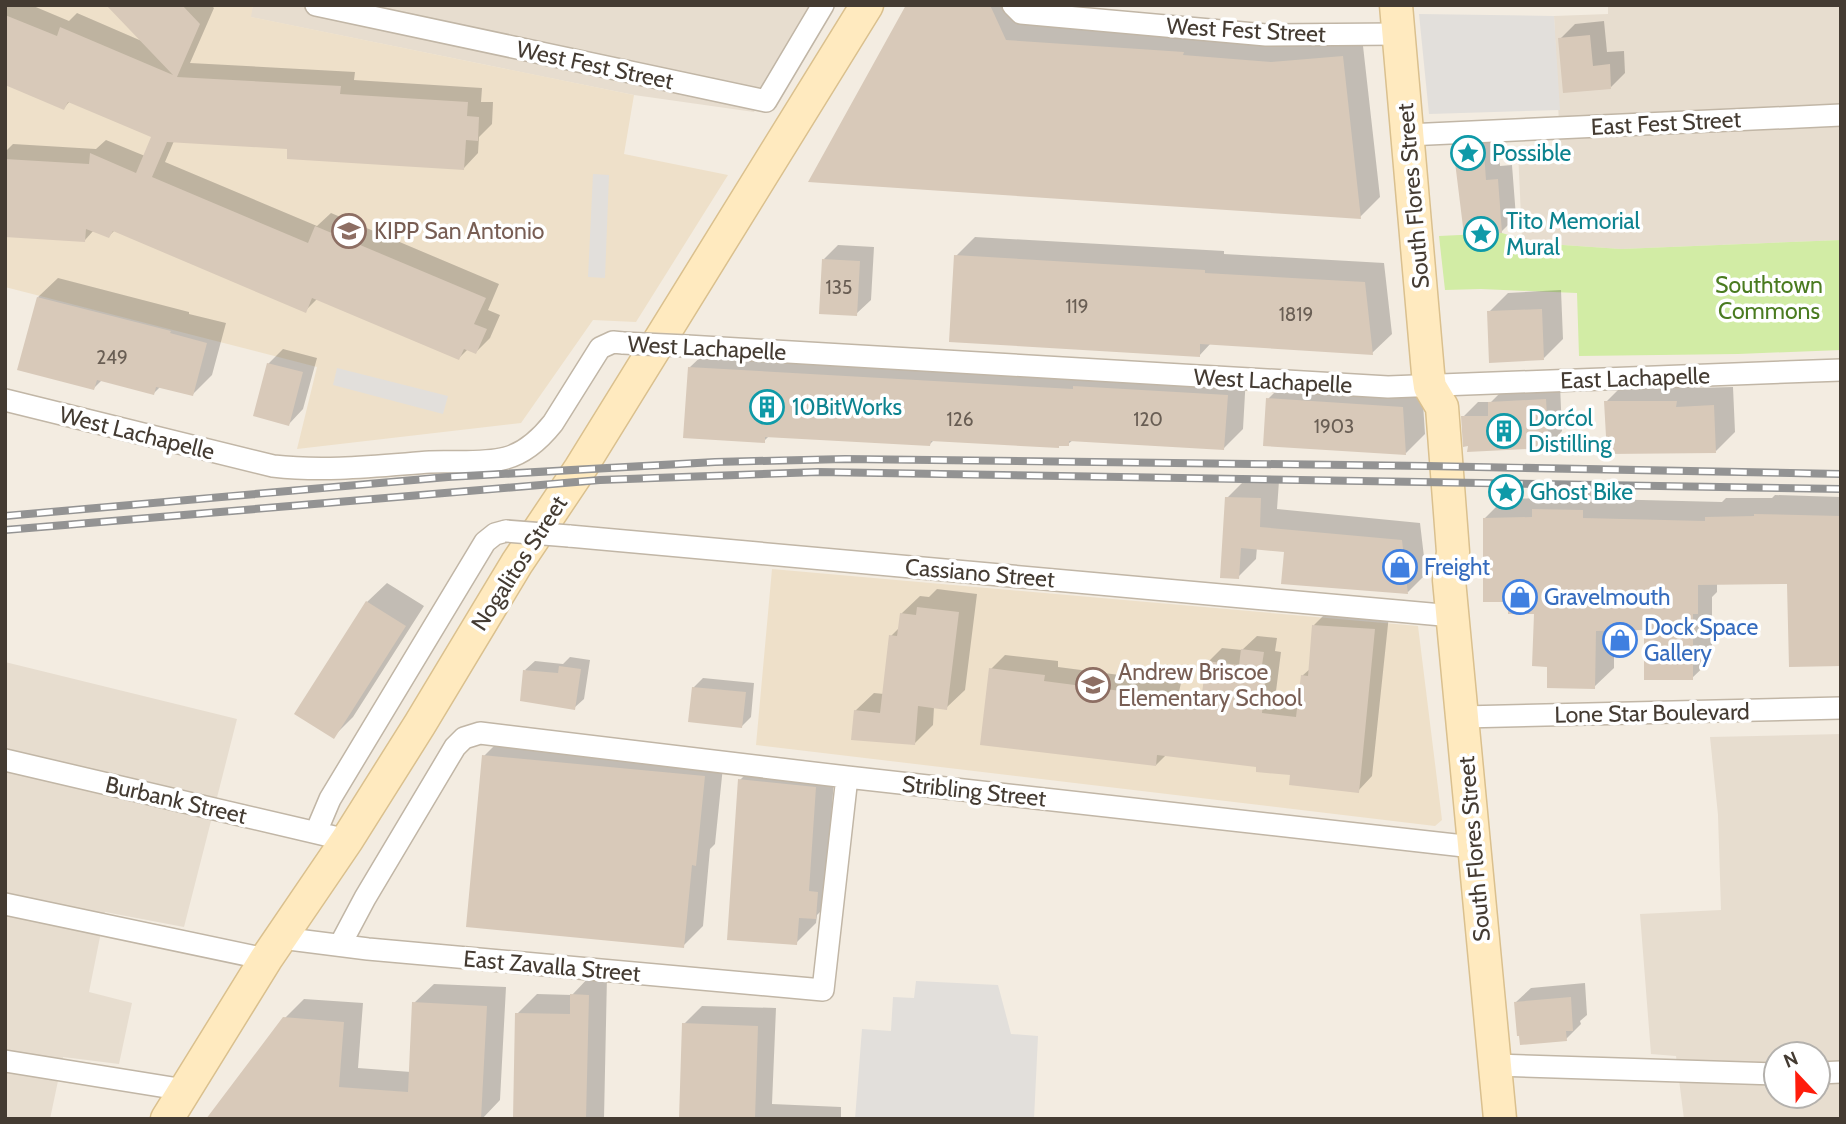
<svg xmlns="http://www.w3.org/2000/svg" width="1846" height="1124" font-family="Cabin,sans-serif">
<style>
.residential{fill:#e7ddcf;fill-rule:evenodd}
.education{fill:#eee0c9}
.green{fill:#d2eca5}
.parking{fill:#e2dfdb}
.shadow{fill:#0003}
.building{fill:#d8c9b9}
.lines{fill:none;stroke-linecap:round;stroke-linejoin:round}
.minor-casing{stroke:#c1b6a6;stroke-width:24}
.secondary-casing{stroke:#dac08e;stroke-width:35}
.minor{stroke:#fff;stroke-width:21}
.secondary{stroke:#ffeabf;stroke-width:32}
.rail-casing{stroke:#939393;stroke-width:8}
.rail{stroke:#fff;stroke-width:5;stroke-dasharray:16;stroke-linecap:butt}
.minor-bridge-casing{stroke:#c1b6a6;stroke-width:24;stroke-linecap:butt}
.minor-bridge{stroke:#fff;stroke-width:21}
.labels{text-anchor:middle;stroke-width:7;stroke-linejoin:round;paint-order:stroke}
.number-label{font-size:19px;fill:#695e54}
.street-label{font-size:23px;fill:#443b32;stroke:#fff}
.culture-label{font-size:23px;fill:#0d838f;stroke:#fff;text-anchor:start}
.education-label{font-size:23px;fill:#785e54;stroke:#fff;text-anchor:start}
.park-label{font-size:23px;fill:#4a7b20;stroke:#fff}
.shop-label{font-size:23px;fill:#366cbe;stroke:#fff;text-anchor:start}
</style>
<rect width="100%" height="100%" fill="#f3ece1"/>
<path class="residential" d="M253,5h565l-64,107 -120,-17 -384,-78z
M1608,5h233v235l-220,9 -87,-6 -12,-4 -4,-89 42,-4 -6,-130 54,-2z
M5,662l232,57 -53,208 -79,-15 -16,80 43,11 -13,61 -56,-7 -13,62h-45z
M1841,734v385h-157l-8,-63 -25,-2 -11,-140 81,-4 -3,-95 -8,-78zM1776,1054h42v42h-42z"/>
<path class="education" d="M5,5h248l-2,12 383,78 -10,59 104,21 -92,147 -43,-2 -72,103 -224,26 20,-82 -312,-80z
M772,569l646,57 24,194 -7,6 -679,-81z"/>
<path class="green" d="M1502,233l32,10 87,6 220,-9v110l-103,4 -159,2 -2,-63 -96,-4 -36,1 -6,-54z"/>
<path class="parking" d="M1419,14l135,2 6,94 -131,4z
M593,174l16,1 -4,103 -17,-1z
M337,368l111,28 -5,18 -110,-29z
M916,981l82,4 13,49 27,2 -4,83h-179l7,-90 29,2 2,-34 21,1z"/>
<path class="shadow" d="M5,5h26l38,16 8,-8 67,29 -36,-37h103l3,3 -24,55 165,9 -1,8 128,8 -1,14h12l-1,22 -13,13 -1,16 -14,15 -175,-20 -115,-7 -9,21 152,64 14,-13 168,71 -11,26 12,5 -10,23 -14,14 -8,-3 -9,9 -141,-60 -13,13 -190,-81 -6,6 -15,-6 -9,10 -80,-5v-83l8,-8 83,5 10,-9 39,16 8,-20 -83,-35 -6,7 -59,-25z
M908,5h110l344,32 18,160 -20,20z
M1741,5h37l-2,2z
M1604,21l3,31 17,-1 1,22 -14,14 -51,-48 15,-15z
M1498,137l2,29 12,-1 4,52 -15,15 -45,-78 15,-14z
M975,237l249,14v3l160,9 8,71 -20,19 -161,-10 -12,13 -243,-100z
M838,245l36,2 -3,53 -15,14 -32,-55z
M58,278l131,34v2l37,9 -14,52 -19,19 -32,-8 -7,7 -52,-13 -8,8 -56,-91z
M1561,290l2,49 -19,19 -55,-46 19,-19z
M283,349l34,9 -14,51 -14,15 -21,-60z
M709,349l537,27 -3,53 -19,19 -151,-8 -5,4h-7l-3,3 -124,-7 -4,4 -160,-9 -6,6 -75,-73z
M1287,380l135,8 3,46 -19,19 -138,-54z
M1626,382l69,1v5l38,-1 2,45 -19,19 -110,-49z
M1560,385l2,46 -14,15 -85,-29 15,-15h13l14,-14z
M1245,480l34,1 -2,28 143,14 6,51 -18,18 -123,-42 -28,-3 -1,12 -18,18 -11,-79z
M1553,490l49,1v8l120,3 4,-4h46l3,-3 66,2v167l-52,-82 -72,1v9l-5,5v62l-20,19 -46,-50 -32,1v39l-20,19 -45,-22 -13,-53 -26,-12 -26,-81 20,-20 41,-1z
M387,583l37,23 -71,111 -20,20 34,-135z
M937,589l40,5 -12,96 -19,18 -12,-1 -1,18 -19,19 -59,-33 19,-18 10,1 7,-58 9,-9 1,-13 19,-18 9,1z
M1328,611l61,4 -17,161 -14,15 -100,-26 -92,-10 -10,10 -165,-96 14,-14 53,6v6l123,16 -2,9 25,3 4,-33 14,-14 20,2 15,-14 20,2 -2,13 6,1 -6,47 24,3 3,-26 9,-8 3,-43z
M570,657l20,3 -6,39 -10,9 -49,-38 10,-9 28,3z
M703,678l51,5 -3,34 -10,10 -48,-39z
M504,736l220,21 -9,87 -5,5 -7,77 -20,20 -199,-190z
M760,760l75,7 -8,105 8,25 -18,18 -1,8 -20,20 -56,-163z
M591,975l16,1 -3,143h-90l3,-105 20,-20 35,1z
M1585,983l2,32 -7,6 1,3 -15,15 -50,-37 15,-14z
M434,984l72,3 -6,113 -18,19 -85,-3 4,3h-193l76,-100 20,-20 59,4 -5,65 53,4 3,-69z
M702,1006l74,2 -4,96 69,3v12h-161l4,-95z"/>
<path class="building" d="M106,5h76l18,19 -23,53 164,9 -1,8 128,8 -1,14 12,1 -1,24 -12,-1 -2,30 -177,-11v-10l-120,-7 -15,35 156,66 7,-17 171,72 -12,26 13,5 -11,25 -12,-5 -5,11 -147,-62 -6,15 -193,-82 -4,7 -23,-9 -1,13 -80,-5v-78l84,5 1,-11 46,20 15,-36 -83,-35 -4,8 -59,-25v-70l52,21 3,-9 113,48z
M906,5h84l16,35 178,12 -1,3 88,7 72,-6 18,163 -553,-37z
M1590,35l3,31 17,-2 1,25 -48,4 -5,-55z
M1484,151l2,29 12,-1 4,54 -38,2 -10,-81z
M954,255l251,15v3l160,9 8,73 -173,-11v13l-251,-15z
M822,259l38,2 -3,55 -38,-2z
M37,297l134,34 -1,2 37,10 -14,53 -37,-9 -2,8 -57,-15 -3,10 -77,-20z
M1542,309l2,51 -55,3 -2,-52z
M267,363l36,9 -14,54 -36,-10z
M688,367l385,22v-3l155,9 -4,55 -155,-9v5h-10v2l-128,-7 -1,5 -165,-9v6l-82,-5z
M1266,398l137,9 3,48 -143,-9z
M1546,399l3,49 -82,4 1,-6 -5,1 -2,-31h27v-14z
M1604,401h73l-1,6 38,-2 2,48 -109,1z
M1225,497l36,1 -1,29 142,13 6,54 -127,-10 3,-32 -43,-4 -2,31 -19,-1z
M1532,509l51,1v8l122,3v-4l49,-1v-2l87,2v150l-52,1 -2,-83 -89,1v29h-5v66h-49v-50l-48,1 -1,58 -48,-1v-21l-15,-1 2,-52h-26v-12h-25v-84l49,-1z
M366,601l40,25 -72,113 -40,-25z
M917,607l42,5 -12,98 -29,-4 -3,39 -64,-5 3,-30 26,3 9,-78 8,1 3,-23 16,2z
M1312,625l63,4 -16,164 -70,-8 1,-10 -34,-3v-5l-99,-12 -1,11 -176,-21 9,-77 56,7 -1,6 123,16 -1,9 34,4 6,-49 33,4 2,-16 23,3 -2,13 5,1 -5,47 34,4 5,-42 7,1z
M559,666l22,3 -6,41 -55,-9 3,-31 35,3z
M692,687l54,5 -4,36 -54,-6z
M482,755l223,21 -9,90 -4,-1 -8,83 -218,-21z
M738,779l78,8 -7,104 9,1 -2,27 -17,-1 -2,27 -70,-5z
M570,994l19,1 -3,124h-73l2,-106 55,1z
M1571,997l2,34h-7l1,10 -47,4 -1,-9h-2l-3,-34z
M412,1002l75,4 -6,113 -102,-2v2h-173l77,-102 61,5 -5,65 69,5z
M682,1023l76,3 -3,93h-76z"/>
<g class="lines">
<g class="minor-casing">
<path id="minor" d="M316,5l450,96 57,-96
M1013,5l8,8 245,22 133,-1
M1407,135l434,-20
M687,346l701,41 453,-17
M5,400l268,66c53,6 104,0 157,-4 23,-1 54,2 76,-4 19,-5 35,-20 47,-35l47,-75 13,-6 10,1
M569,536l884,80
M1463,717l378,-9
M5,760l342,80
M316,832l14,-33 155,-257 10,-8 11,-3
M5,904l261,55
M281,938l87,11 455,41 24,-213
M340,945l25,-47 90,-151 9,-9 16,-5 367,44 626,70
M5,1061l180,29
M1495,1065l281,9
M1818,1073l23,-1"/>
</g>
<g class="secondary-casing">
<path id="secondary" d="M1396,5l32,368 2,14 12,20 11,145 -4,28 51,539
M167,1119l99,-160 81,-119 73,-116 97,-161 63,-94 287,-464"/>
</g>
<use href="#minor" class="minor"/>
<use href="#secondary" class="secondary"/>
<g class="rail-casing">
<path id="rail" d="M5,516l443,-39 267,-15 130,-3 582,7 414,8
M5,530l595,-50 218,-8 1023,17"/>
</g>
<use href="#rail" class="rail"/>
<g class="minor-bridge-casing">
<path id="minor-bridge" d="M623,343l64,3
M506,531l63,5"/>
</g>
<use href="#minor-bridge" class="minor-bridge"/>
</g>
<defs>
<g id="sight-ring" transform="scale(1.75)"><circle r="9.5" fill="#fff" stroke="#0f9aa8" stroke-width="1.5"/><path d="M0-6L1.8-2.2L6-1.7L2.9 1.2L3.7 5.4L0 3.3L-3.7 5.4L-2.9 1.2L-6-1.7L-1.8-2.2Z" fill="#0f9aa8"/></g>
<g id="school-ring" transform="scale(1.75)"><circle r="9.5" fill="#fff" stroke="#8d6e63" stroke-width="1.5"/><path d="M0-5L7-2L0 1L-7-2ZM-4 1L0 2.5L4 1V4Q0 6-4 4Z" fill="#8d6e63"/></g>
<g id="building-ring" transform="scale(1.75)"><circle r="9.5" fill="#fff" stroke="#0f9aa8" stroke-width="1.5"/><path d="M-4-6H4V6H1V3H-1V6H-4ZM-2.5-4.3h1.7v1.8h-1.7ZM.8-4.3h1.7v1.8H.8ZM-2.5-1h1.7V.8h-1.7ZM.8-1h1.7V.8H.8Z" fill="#0f9aa8"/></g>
<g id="shop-ring" transform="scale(1.75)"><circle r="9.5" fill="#fff" stroke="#3f7fe0" stroke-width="1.5"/><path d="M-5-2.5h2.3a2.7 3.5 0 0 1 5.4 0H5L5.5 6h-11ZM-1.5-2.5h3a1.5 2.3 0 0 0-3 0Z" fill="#3f7fe0"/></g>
</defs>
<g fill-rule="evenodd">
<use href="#sight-ring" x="1468" y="153"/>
<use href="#school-ring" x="349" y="231"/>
<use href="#sight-ring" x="1481" y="234"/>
<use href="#building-ring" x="767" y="407"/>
<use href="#building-ring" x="1504" y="431"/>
<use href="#sight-ring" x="1506" y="492"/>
<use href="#shop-ring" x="1400" y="567"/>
<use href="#shop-ring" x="1520" y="597"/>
<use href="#shop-ring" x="1620" y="640"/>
<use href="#school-ring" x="1093" y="685"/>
</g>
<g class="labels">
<g class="number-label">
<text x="839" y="294">135</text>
<text x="1077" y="313">119</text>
<text x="1296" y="321">1819</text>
<text x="112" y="364">249</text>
<text x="960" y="426">126</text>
<text x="1148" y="426">120</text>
<text x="1334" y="433">1903</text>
</g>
<g class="street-label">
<text transform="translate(1246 30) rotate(3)" y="8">West Fest Street</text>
<text transform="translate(595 65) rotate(12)" y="8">West Fest Street</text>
<text transform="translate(1666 123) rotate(-3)" y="8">East Fest Street</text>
<text transform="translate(1413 196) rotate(-95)" y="8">South Flores Street</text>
<text transform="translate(707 348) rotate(3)" y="8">West Lachapelle</text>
<text transform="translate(1635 378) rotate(-2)" y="8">East Lachapelle</text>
<text transform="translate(1273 381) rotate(3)" y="8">West Lachapelle</text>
<text transform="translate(137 433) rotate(14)" y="8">West Lachapelle</text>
<text transform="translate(519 563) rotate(-57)" y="8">Nogalitos Street</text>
<text transform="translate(980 573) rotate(5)" y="8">Cassiano Street</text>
<text transform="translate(1652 713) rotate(-1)" y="8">Lone Star Boulevard</text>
<text transform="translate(974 791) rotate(6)" y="8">Stribling Street</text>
<text transform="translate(176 800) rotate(13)" y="8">Burbank Street</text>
<text transform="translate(1474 849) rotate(-95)" y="8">South Flores Street</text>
<text transform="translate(552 966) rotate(5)" y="8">East Zavalla Street</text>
</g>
<g class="culture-label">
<text x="1492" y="161">Possible</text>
<text x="1506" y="229">Tito Memorial<tspan x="1506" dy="26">Mural</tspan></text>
<text x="792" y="415">10BitWorks</text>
<text x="1528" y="426">Dorćol<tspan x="1528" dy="26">Distilling</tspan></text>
<text x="1530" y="500">Ghost Bike</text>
</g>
<g class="education-label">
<text x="374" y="239">KIPP San Antonio</text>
<text x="1118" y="680">Andrew Briscoe<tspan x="1118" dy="26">Elementary School</tspan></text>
</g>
<g class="park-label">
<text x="1769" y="293">Southtown<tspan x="1769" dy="26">Commons</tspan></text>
</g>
<g class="shop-label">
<text x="1424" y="575">Freight</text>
<text x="1544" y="605">Gravelmouth</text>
<text x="1644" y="635">Dock Space<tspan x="1644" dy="26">Gallery</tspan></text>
</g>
</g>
<rect width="1846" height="1124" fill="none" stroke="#443b32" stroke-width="14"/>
<g transform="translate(1797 1075) rotate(338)"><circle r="33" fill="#ffffff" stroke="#b4b1ad" stroke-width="2"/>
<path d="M0-5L12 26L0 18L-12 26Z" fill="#ff1d0c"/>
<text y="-10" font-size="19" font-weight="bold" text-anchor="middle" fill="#443b32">N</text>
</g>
</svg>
